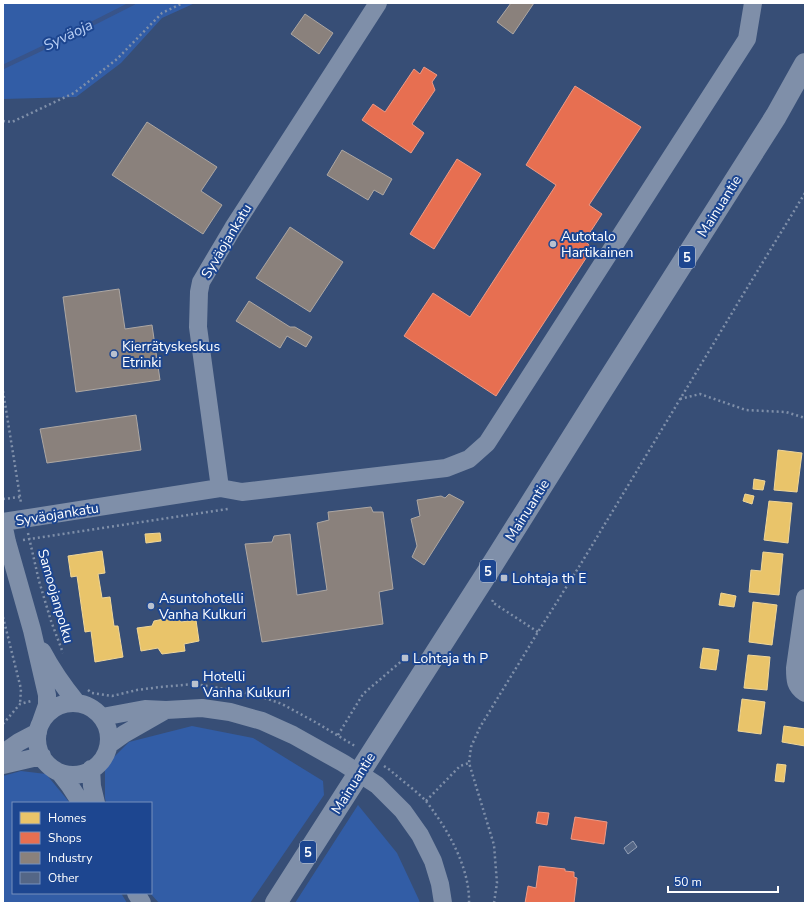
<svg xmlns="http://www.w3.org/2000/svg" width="808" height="906" font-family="'Nunito Sans',sans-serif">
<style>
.green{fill:#325da6}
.homes{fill:#e9c46a;stroke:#f0d697}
.shops{fill:#e76f51;stroke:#ee9a85}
.industry{fill:#8a817c;stroke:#ada7a3}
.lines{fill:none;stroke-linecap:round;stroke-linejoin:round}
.stream{stroke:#38548a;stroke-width:4.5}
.building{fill:#546686;stroke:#94a1b7}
.path{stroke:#7f8fa9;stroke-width:2.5;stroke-dasharray:2 3;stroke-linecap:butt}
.minor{stroke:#7f8fa9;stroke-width:18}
.highway{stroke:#7f8fa9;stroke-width:22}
.poi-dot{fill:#b9c1cf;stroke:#1d4690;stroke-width:1.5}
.labels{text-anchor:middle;stroke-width:4;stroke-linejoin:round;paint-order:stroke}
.shield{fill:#1d4690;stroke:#bbc8de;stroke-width:1}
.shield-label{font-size:13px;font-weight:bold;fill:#fff}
.street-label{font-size:14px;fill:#fff;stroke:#1d4690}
.poi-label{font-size:14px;fill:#fff;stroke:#1d4690;text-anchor:start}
.water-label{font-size:15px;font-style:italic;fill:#b9cff5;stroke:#1d4690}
</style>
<rect width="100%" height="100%" fill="#374e76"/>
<path class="green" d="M3,3h192l-33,15 -41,45 -45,34 -73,2z
M192,726l61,12 70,43 1,14 -74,108h-91l-9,-10 1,-90h-45l-1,-5v-32l24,-24z
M21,771l25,3 24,29h-57v90h108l6,10h-124v-127z
M358,805l39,48 22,47 1,3h-125z"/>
<path class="homes" d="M778,450l24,3 -5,39 -23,-2z
M754,479l11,2 -2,9 -10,-1z
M745,494l9,2 -2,8 -9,-3z
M769,501l23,2 -4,40 -24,-3z
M160,533l1,8 -15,2 -1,-9z
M102,551l3,22 -7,1 4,24 8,-1 4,29h4l5,31 -28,5 -4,-31 -6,1 -8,-56 -6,1 -3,-21z
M763,552l20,2 -4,41 -30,-3 2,-22 10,1z
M721,593l15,3 -2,11 -15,-2z
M753,602l24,3 -5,40 -23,-3z
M178,616l3,6 15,-2 3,21 -15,3 1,7 -23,3 -4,-6 -17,3 -4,-23 15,-2 2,-5z
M703,648l16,2 -3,20 -16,-2z
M748,655l22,2 -3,33 -23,-2z
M742,699l23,3 -4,32 -23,-3z
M784,726l21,3v17l-23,-4z
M777,764l9,1 -2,17 -9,-1z"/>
<path class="shops" d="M424,67l13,8 -5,7 3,8 -23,34 12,9 -13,20 -49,-33 11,-16 12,8 29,-43 6,5z
M575,86l66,41 -52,78 13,9 -17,26 7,9 -96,147 -92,-60 29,-43 37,24 86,-132 -30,-20z
M457,159l24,15 -47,75 -24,-15z
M538,812l11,1 -2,12 -11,-2z
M575,817l32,5 -3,22 -33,-5z
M539,866l26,3v2l9,1v5l3,1 -3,25h-49l3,-17 8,2z"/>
<path class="industry" d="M511,3h23l-21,31 -16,-12z
M305,14l28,19 -14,21 -28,-20z
M147,122l70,45 -16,24 21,14 -19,29 -91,-59z
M342,150l50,29 -9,16 -9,-5 -6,10 -41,-25z
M290,227l53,35 -33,50 -54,-34z
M119,289l6,40 27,-4 8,55 -84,12 -13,-95z
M249,301l41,26h5l17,10 -6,10 -19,-11 -7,12 -44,-27z
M136,415l5,35 -94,13 -7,-34z
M449,494l15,8 -40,63 -12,-8 5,-11 -6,-27 9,-3 -3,-16 24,-4 4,2z
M371,507l2,5h10l10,77 -14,3 4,32 -121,18 -17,-98 27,-2 2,-6 16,-2 7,61 30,-5 -10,-67 12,-3 -1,-8z"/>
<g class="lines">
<path class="stream" d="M3,67l61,-29 69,-35"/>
</g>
<path class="building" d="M633,841l4,6 -9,7 -4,-6z"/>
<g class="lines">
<path class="path" d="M3,121l9,1 62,-29 43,-34 45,-46 21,-10
M3,391l18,112
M680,399l20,-5 46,16 40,2 19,6
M3,499l17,-2
M28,533l11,48 12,40 12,32
M23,540l205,-31
M493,600l-1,2 46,30
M3,617l18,72 -1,15
M88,690l4,3 20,3 25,-6 23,-3 35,-3 43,7 24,6 20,7 35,19 38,23
M3,724l17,-20 11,-3
M338,735l25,-41 42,-36
M384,766l6,4c11,10 24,19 35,30 3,3 6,8 9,12 18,25 36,60 35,91
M426,801l34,-35 9,-3
M494,903l3,-20 -3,-38 -25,-82 2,-16 9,-20 58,-95 44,-70 162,-269 61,-100"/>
<path class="minor" d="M220,488l22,4 204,-24 23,-9 18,-16 260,-404 6,-36
M3,522l217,-34 -22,-161 1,-35 2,-10 32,-54 145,-225
M3,523l4,19 25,88 15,65v10l-6,17
M805,598l-10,70c0,12 0,18 10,25
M42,651c10,19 22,36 35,52
M37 739a36 36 0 1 1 72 0a36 36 0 1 1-72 0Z
M102,717l43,-8 21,1 36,-2 28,4 32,9 31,14 50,28 34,22 26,26 17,24 13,26 7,23 3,19
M110,744l14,-10 42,-24
M3,753l16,-11 19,-10
M3,765l39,-9
M91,769l1,17 4,17
M60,773l10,13 11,17
M136,893l6,10"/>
<path class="highway" d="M276,903l213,-333 108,-172 179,-282 29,-52"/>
</g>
<g class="poi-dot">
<circle cx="553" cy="244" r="4"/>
<circle cx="114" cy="354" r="4"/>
<rect x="500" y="574" width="8" height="8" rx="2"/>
<circle cx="151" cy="606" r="4"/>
<rect x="401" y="654" width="8" height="8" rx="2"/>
<rect x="191" y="680" width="8" height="8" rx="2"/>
</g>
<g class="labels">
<g class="shield">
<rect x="679" y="246" width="16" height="22" rx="3"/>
<rect x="480" y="560" width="16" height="22" rx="3"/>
<rect x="300" y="841" width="16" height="22" rx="3"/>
</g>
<g class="shield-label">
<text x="687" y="262">5</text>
<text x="488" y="576">5</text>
<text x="308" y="857">5</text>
</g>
<g class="street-label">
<text transform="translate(719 206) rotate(-58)" y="5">Mainuantie</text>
<text transform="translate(226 241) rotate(-59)" y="5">Syväojankatu</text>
<text transform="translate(527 510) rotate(-58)" y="5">Mainuantie</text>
<text transform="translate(57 514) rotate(-9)" y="5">Syväojankatu</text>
<text transform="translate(56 596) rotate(74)" y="5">Samoojanpolku</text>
<text transform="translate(353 783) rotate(-58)" y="5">Mainuantie</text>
</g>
<g class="poi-label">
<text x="561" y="241">Autotalo<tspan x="561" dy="16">Hartikainen</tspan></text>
<text x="122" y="351">Kierrätyskeskus<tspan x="122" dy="16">Etrinki</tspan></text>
<text x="512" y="583">Lohtaja th E</text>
<text x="159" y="603">Asuntohotelli<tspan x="159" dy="16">Vanha Kulkuri</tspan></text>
<text x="413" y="663">Lohtaja th P</text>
<text x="203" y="681">Hotelli<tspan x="203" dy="16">Vanha Kulkuri</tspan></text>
</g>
<g class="water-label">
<text transform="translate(68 35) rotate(-26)" y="5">Syväoja</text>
</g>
</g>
<rect width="808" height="906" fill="none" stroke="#ffffff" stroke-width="8"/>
<rect x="12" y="802" width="140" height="92" fill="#1d4690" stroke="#7790bc"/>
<rect x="20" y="812" width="20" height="12" fill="#e9c46a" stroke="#7790bc"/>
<text x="48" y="822" font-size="12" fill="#ffffff">Homes</text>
<rect x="20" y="832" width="20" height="12" fill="#e76f51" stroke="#7790bc"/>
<text x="48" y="842" font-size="12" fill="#ffffff">Shops</text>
<rect x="20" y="852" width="20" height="12" fill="#8a817c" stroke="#7790bc"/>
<text x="48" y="862" font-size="12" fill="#ffffff">Industry</text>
<rect x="20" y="872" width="20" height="12" fill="#546686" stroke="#7790bc"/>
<text x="48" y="882" font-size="12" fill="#ffffff">Other</text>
<path d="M668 886v6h110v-6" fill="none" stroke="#ffffff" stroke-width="2"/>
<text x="674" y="886" font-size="12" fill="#ffffff" stroke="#1d4690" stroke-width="3" paint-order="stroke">50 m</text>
</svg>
